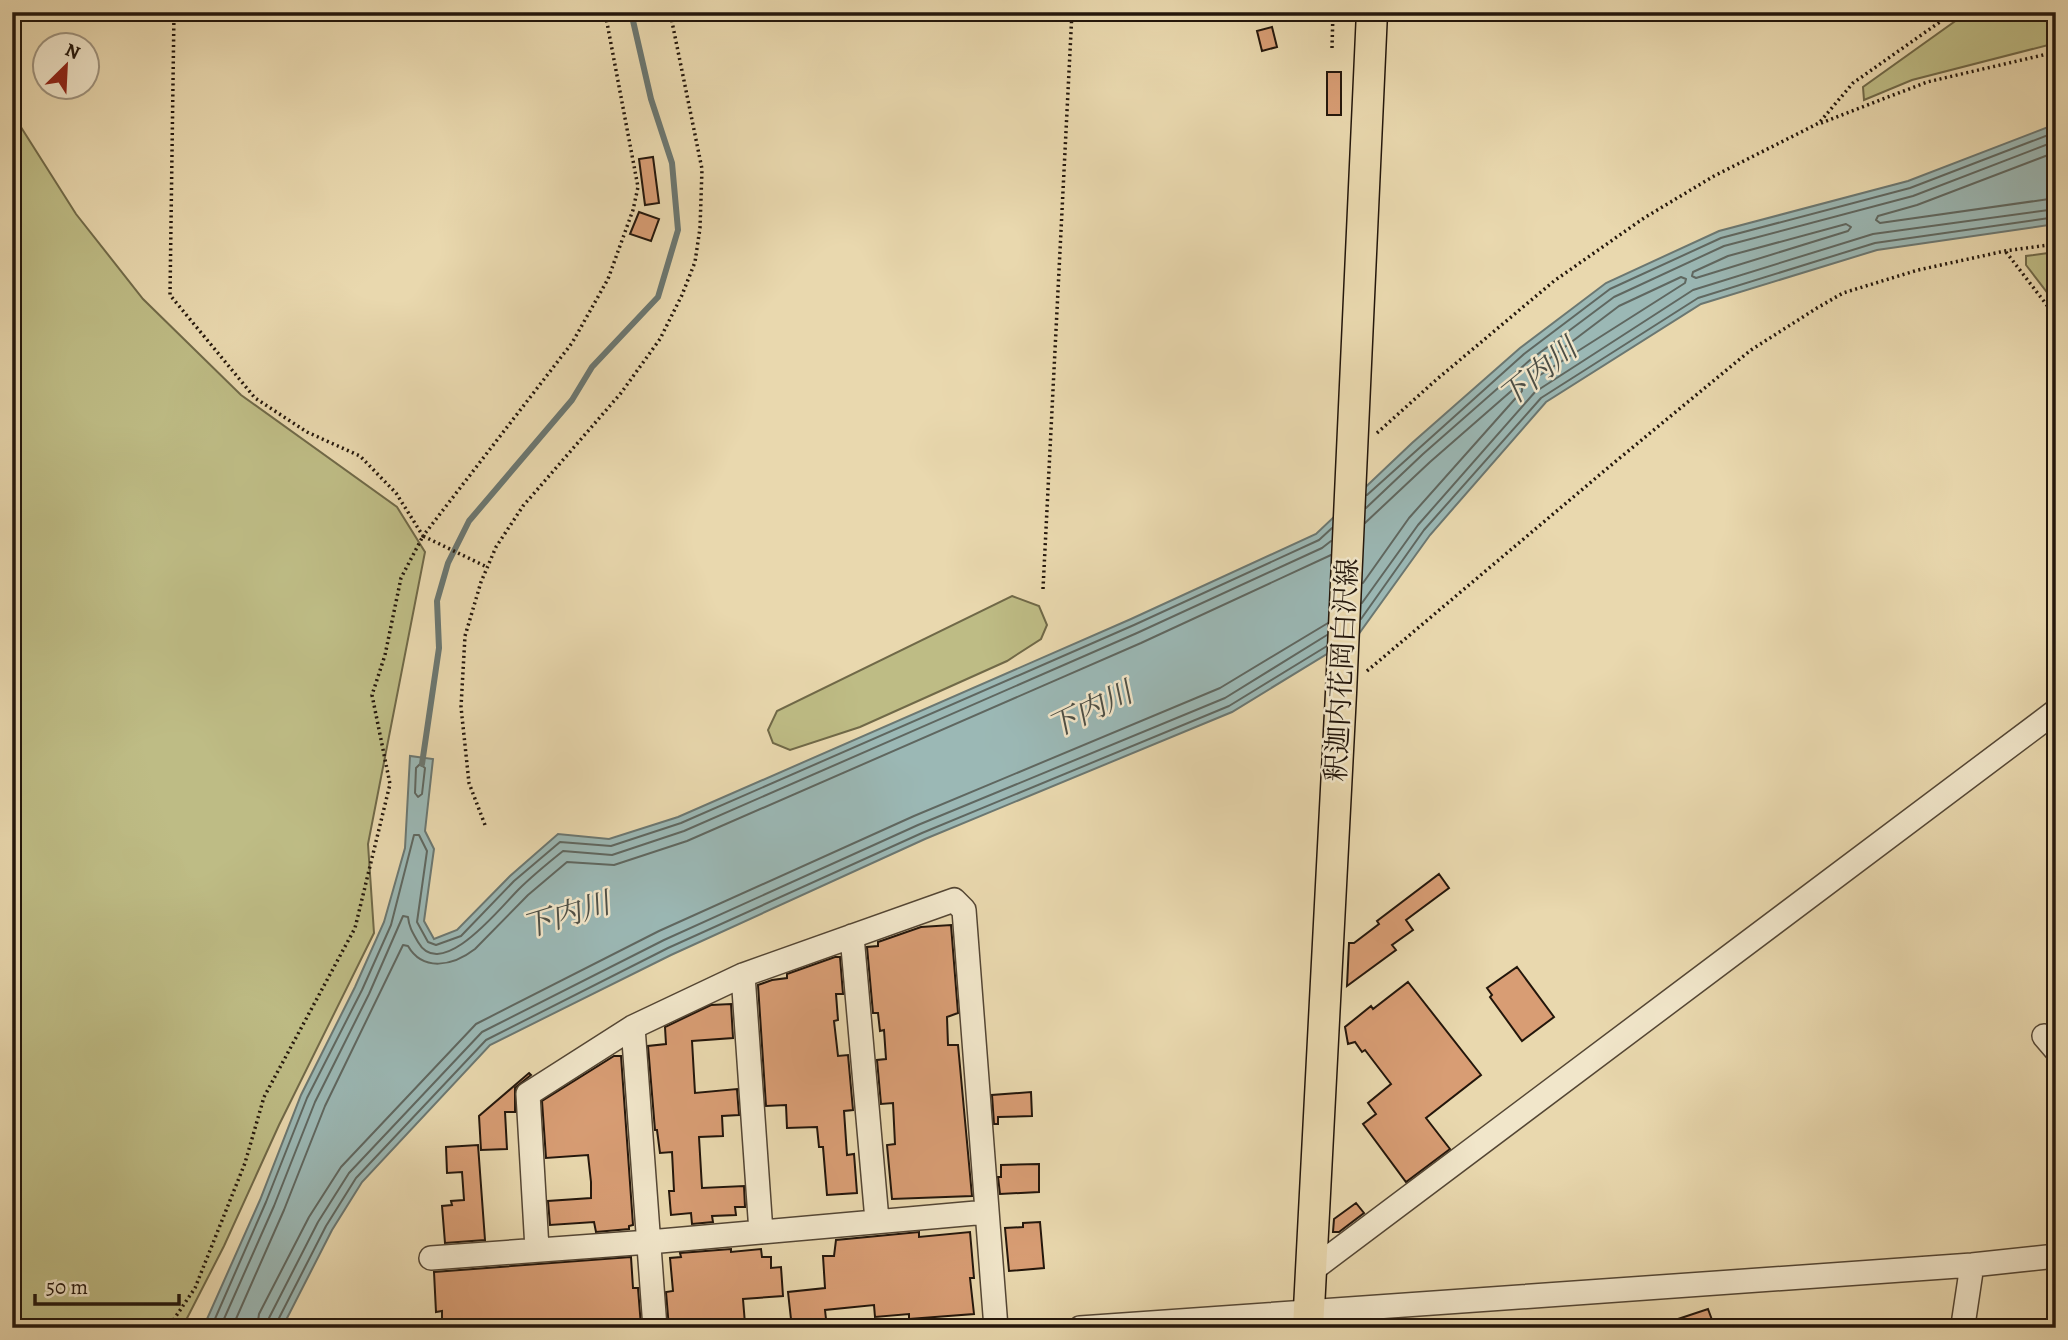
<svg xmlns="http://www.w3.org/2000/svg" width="2068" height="1340" font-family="Alegreya,'Noto Serif JP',serif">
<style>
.green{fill:#bebc85;stroke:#706948;stroke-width:2}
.water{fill:#9bb8b5;stroke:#6b7771;stroke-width:2}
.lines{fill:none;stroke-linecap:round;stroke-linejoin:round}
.shore{stroke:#5f6760;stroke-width:2}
.stream{stroke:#6b7771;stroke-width:6}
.building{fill:#d89d74;stroke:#23160b;stroke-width:2}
.minor-casing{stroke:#544634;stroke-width:26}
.major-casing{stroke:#23160b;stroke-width:33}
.path{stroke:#23160b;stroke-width:3.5;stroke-dasharray:2 3.5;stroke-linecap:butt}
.minor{stroke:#f1e6ca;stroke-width:23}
.major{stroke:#e9d8ae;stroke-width:30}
.labels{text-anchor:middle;stroke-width:5;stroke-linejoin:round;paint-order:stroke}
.street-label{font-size:28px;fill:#23160b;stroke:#f1e6ca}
.water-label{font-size:30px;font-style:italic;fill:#4d4f46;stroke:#f1e6ca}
</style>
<rect width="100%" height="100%" fill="#e9d8ae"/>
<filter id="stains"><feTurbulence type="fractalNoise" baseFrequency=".00286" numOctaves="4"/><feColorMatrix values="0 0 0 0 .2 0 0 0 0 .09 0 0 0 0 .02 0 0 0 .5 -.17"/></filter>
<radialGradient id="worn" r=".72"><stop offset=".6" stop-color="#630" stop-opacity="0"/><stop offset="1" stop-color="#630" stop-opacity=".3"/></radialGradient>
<path class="green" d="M1968,12h88v31l-144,37 -48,20 -1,-13z
M12,113l64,101 67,85 98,96 156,112 28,45 -57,292 6,89 -95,192 -55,121 -42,82h-170z
M2056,252v52l-30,-39v-9z
M1012,596l27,10 8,19 -6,14 -34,22 -147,66 -70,23 -17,-7 -5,-13 9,-19z"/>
<path class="water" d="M2056,124v100l-179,26 -176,54 -155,98 -116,133 -72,100 -126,77 -307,127 -254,116 -181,90 -128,137 -30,48 -50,98h-79l57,-128 41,-105 54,-108 29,-65 21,-74 5,-92 23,3 -8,72 9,18 -10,72 10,18 23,-9 53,-54 48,-42 51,5 69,-22 453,-198 185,-85 96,-91 108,-95 86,-65 113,-52 189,-50z"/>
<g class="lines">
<path class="shore" d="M2056,152l-139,53 -39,11 -2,4 4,3 176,-25
M1846,224l5,3 -3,4 -152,47 -4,-2 1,-4 35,-16z
M1681,277l5,2 -1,4 -148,94 -5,-1v-3l5,-5 82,-62z
M1367,495l157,-141 86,-65 111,-51 189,-50 146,-56
M1366,508l57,-54 107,-94 84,-63 110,-51 189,-50 143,-55
M1363,583l46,-65 113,-127v-5h-5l-87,76 -65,61
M1362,603l56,-78 117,-133 158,-102 180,-56 183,-25
M1361,619l63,-89 117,-132 157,-100 177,-55 181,-26
M420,764l5,4 -3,26 -4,3 -3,-4 1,-25z
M211,1328l55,-126 41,-104 55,-108 29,-65 23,-90h5l8,16 -10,71 11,20 8,3 25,-9 53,-55 46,-39 51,4 70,-23 453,-198 185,-85 13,-12
M220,1328l54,-122 41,-104 54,-108 34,-78 5,1c1,10 5,16 10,25 23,41 83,-35 100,-52 14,-14 30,-27 45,-39l49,4 72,-24 453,-198 185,-85 9,-7
M232,1328l52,-118 41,-104 78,-161 5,1c15,26 45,20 67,3l53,-54 39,-33 47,3 73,-24 454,-198 190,-88
M257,1328l2,-14 50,-97 32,-50 135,-143 183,-93 255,-115 306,-128 108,-65
M268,1328l1,-10 49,-96 31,-49 133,-141 182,-92 254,-115 307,-127 102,-63
M276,1328l1,-6 49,-96 30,-48 130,-138 182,-92 254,-115 307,-127 98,-60"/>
<path class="stream" d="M422,764l17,-116 -2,-47 11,-38 21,-42 103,-121 20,-33 66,-70 20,-67 -6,-67 -21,-64 -20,-87"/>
</g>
<path class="building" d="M1272,27l5,20 -15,4 -5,-20z
M1327,72h14v43h-14z
M653,157l6,46 -14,2 -6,-46z
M639,212l20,7 -8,22 -21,-7z
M1439,874l10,14 -43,32 7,10 -21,15 4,5 -49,36 2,-43h5l25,-19 -2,-3z
M951,925l7,88 -11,4 1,28h10l14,151 -80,3 -5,-54 8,-1 -2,-41 -12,1 -4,-44 9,-1 -2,-29 -4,1 -2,-18h-5l-6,-66 11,-1v-4l43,-15z
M835,957h5l3,37h-7l2,26 -4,1 4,35 10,-1 5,55 -9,1 3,44 7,-1 3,39 -30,2 -4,-48h-4l-2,-20 -30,1 -1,-23 -20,1 -8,-121 14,-5 15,-2v-4z
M1517,967l37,50 -32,24 -32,-44 2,-2 -5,-7z
M1408,982l73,93 -55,43 24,31 -44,33 -43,-58 13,-10 -8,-11 23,-19 -26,-34 -3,2 -7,-10 -7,2 -3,-17 26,-21 2,3z
M731,1004l2,34 -41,3 3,52 42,-4 2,26 -17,1 1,20 -24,1 3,51 42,-2 1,21h-10l1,8 -24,1 1,6 -21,2 -1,-11 -20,2 -2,-24h5l-2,-39 -12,1 -3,-23h-2l-7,-84 18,-2 -1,-17 46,-22z
M614,1056h7l12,169 -4,1v3l-33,3 -2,-10 -44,3 -2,-24 43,-3v-16l-3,-27 -42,3 -4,-57z
M529,1073l2,2 -16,13v24h-10l2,37 -26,1 -2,-34z
M1031,1092l1,24 -34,1v7h-4l-2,-29z
M478,1145l7,95 -40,3 -3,-37 10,-1 -1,-4 13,-1 -2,-28 -15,1 -1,-26z
M1039,1164v28l-39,2 -2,-17h3v-12z
M1356,1203l8,10 -25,19h-6l1,-13z
M1040,1222l4,46 -35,3 -4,-43 18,-1v-4z
M919,1232v5l51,-5 4,46h-4l4,36 -65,5v-5l-34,3 -1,-12 -49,5 2,18h-35l-4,-36 37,-4 -2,-32h11l2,-16z
M731,1249v3l30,-3 1,8h9v11l10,-1 2,29 -40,3 2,25 -21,4h-55l-3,-36 7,-1 -3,-33 11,-1 -1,-4z
M631,1257l2,31h5l3,38 -199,2v-17l-6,1 -2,-40z
M1708,1309l7,19h-54l-1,-3z"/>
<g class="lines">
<g class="minor-casing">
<path id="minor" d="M852,936l25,284
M743,975l18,257
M633,1027l22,301
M2044,1036l12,14
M537,1249l-9,-155 105,-67 110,-52 211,-75 10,10 32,418
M431,1258l218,-16 338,-30
M1312,1270l744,-559
M1963,1325l9,-60
M1080,1328l892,-63 84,-9"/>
</g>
<g class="major-casing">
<path id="major" d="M1308,1328l33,-635 31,-681"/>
</g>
<path class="path" d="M174,12l-4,283 85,103 52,34 53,24 36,37 27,43 149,-193 36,-64 25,-69 5,-23 -33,-175
M1332,48l1,-36
M1821,123l106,-41 129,-30
M2006,252l50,65
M1377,433l59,-53 118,-99 90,-63 70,-42 105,-53 34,-40 101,-71
M1043,589l29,-577
M1367,671l249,-210 135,-111 66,-42 26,-15 75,-23 87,-19 51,-7
M485,825l-16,-42 -8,-76 4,-71 16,-54 15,-35 27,-41 98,-113 39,-54 22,-44 13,-33 5,-34 2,-59 -32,-157
M166,1328l4,-3 25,-37 50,-125 19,-66 91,-169 35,-144 -18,-89 13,-40 16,-77 22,-42 64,31"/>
<use href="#minor" class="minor"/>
<use href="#major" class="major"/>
</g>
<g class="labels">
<g class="street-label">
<text transform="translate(1341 670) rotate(-87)" y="10">釈迦内花岡白沢線</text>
</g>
<g class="water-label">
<text transform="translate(1538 373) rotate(-39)" y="10">下内川</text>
<text transform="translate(1090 710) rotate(-26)" y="10">下内川</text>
<text transform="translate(566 915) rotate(-17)" y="10">下内川</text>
</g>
</g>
<rect width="2068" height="1340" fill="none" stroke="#e9d8ae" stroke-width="42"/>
<rect x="14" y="14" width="2040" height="1312" fill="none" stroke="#23160b" stroke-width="3.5"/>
<rect x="21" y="21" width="2026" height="1298" fill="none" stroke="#23160b" stroke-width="2"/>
<g transform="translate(66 66) rotate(24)"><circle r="33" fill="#f1e6ca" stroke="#9f937e" stroke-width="2"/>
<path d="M0-5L12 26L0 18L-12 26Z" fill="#8f2418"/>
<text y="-10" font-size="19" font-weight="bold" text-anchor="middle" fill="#23160b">N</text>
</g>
<path d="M35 1294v10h144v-10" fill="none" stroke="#23160b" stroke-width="3.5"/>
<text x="46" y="1294" font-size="21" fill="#23160b" stroke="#f1e6ca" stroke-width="5" paint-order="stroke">50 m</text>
<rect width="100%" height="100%" filter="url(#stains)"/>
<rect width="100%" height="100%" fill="url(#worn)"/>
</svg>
